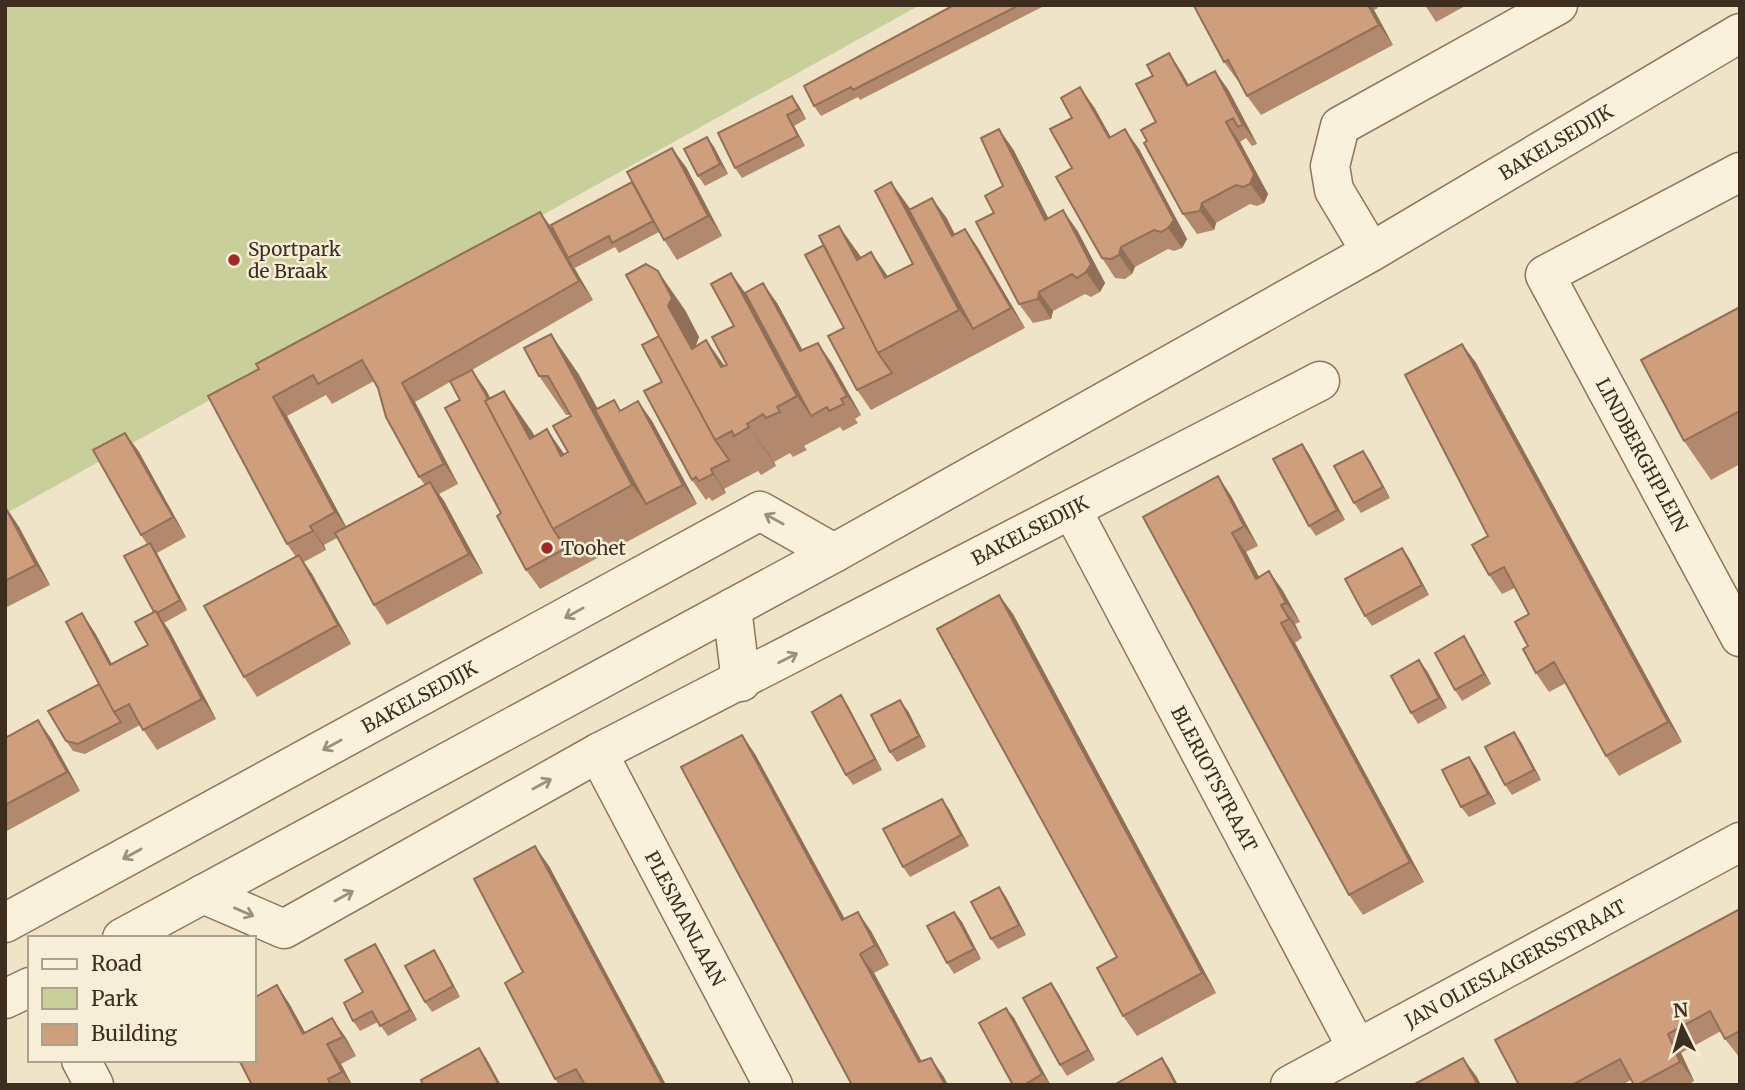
<svg xmlns="http://www.w3.org/2000/svg" width="1745" height="1090" font-family="Merriweather,serif">
<style>
.green{fill:#c9cf9b}
.lines{fill:none;stroke-linecap:round;stroke-linejoin:round}
.minor-casing{stroke:#8d765c;stroke-width:41}
.tertiary-casing{stroke:#8d765c;stroke-width:41}
.minor{stroke:#faf1dc;stroke-width:38}
.tertiary{stroke:#faf1dc;stroke-width:38}
.wall{fill:#b2896c;fill-rule:evenodd}
.shaded-wall{fill:#916f58}
.building{fill:#cf9f7d;stroke:#916f58;stroke-width:2}
.oneway{stroke:#9c907e}
.poi-dot{fill:#9e2a2b;stroke:#f7eed8;stroke-width:2.5}
.labels{text-anchor:middle;stroke-width:5;stroke-linejoin:round;paint-order:stroke}
.street-label{font-size:19px;fill:#3d2e20;stroke:#f7eed8}
.poi-label{font-size:19px;fill:#3d2e20;stroke:#f7eed8;text-anchor:start}
</style>
<rect width="100%" height="100%" fill="#f0e4c8"/>
<path class="green" d="M5,5h915l-915,509z"/>
<g class="lines">
<g class="minor-casing">
<g id="minor">
<path id="s1" d="M1740,172l-195,103 195,362"/>
<path d="M1371,252l-37,-62 -4,-24 10,-40 218,-121"/>
<path id="s2" d="M1072,510l285,538"/>
<path d="M732,608l9,74"/>
<path id="s3" d="M598,753l175,332"/>
<path id="s4" d="M203,894l81,35 314,-176 722,-372"/>
<path id="s5" d="M5,923l755,-412 74,42"/>
<path d="M81,1060l13,25"/>
<path id="s6" d="M1290,1085l450,-243"/>
</g>
</g>
<g class="tertiary-casing">
<g id="tertiary">
<path id="s7" d="M122,938l712,-385 537,-301 369,-219"/>
<path d="M5,999l25,-12"/>
</g>
</g>
<use href="#minor" class="minor"/>
<use href="#tertiary" class="tertiary"/>
</g>
<path class="wall" d="M954,5h92l-186,95 -2,-3 -37,19 -7,-10z
M1195,5h181l2,3 -4,2 19,35 -132,70 -14,-19 -8,-15h-1l-14,-19z
M1425,5h42l-31,17z
M1169,53l13,20 7,12 26,-14 14,20 28,53 -5,2 -6,-8 -6,4 28,52 -4,9 -7,3 -7,-2 -34,19 -2,7 -17,4 -14,-20 -36,-73 9,-19 -3,-46z
M799,106l7,13 -12,7 11,20 -63,32 -7,-10 -17,-35z
M1094,107l17,30 28,12 48,90 -5,9 -8,3 -6,-2 -33,18 -3,7 -7,5 -10,-1 -13,-20 -30,-90v-50z
M707,137l7,10 14,27 -23,12 -7,-10z
M1013,149l35,69 29,12 28,53 -5,9 -9,5 -6,-3 -32,17 -2,8 -18,4 -14,-19 -25,-91 9,-27z
M686,167l36,69 -45,24 -18,-28 -40,21 -4,-6 -40,21 -2,-3 20,35 -128,74 21,16 4,8 41,32 4,6 29,18 4,-2 3,-36 -1,-1h-4l-27,-39 39,-3 20,36 23,2 17,-10 14,20 45,83 -157,85 -14,-19 -25,-57 -41,-113 -10,-18 -35,20 43,82 -19,10 5,7 39,72 -96,52 -13,-20 -37,-67 -13,7 2,5 -22,12 8,12 39,70 -94,53 -13,-20 52,-120 -9,-13 -79,-148zM374,381l45,96 6,8 -79,42 -59,-111 39,-21 6,9z
M910,209l36,8 9,18 10,-6 13,19 47,80 -154,82 -14,-20 -13,-62 17,-71 10,-5 17,25 25,-13z
M745,293l32,10 25,47 29,12 30,53 -6,4 3,4 -15,8 -3,-4 -36,19 3,4 -14,7 -3,-4 -16,9 2,4 -15,9 -3,-4 -34,18 2,4 -14,8 -3,-4 -3,3 -14,-20 -30,-98 -3,-46 26,-26 14,27 -3,8v1l10,-6 18,26 3,-1 7,-39z
M1740,307v157l-29,16 -27,-39z
M1462,344l14,19 206,379 -63,34 -13,-20 -40,-73 -17,9 -13,-19 -8,-27 1,-32 -14,-26 -13,6 -13,-19 -1,-39z
M125,433l14,19 47,85 -29,16 30,57 -23,13 5,7 47,89 -59,31 -17,-25 -55,29 -12,-3 -7,-10 33,-57 -17,-71 13,20 17,31 36,-19 6,-33 -7,-68 -6,-9z
M1302,444l7,10 36,66 -29,16 -7,-10z
M1363,451l7,10 20,37 -29,15 -7,-10z
M1218,476l13,20 27,50 -12,6 13,25 10,-6 14,20 17,31 -5,2 7,14 -7,5 129,239 -61,33 -14,-20 -206,-378z
M5,507l14,20 31,58 -45,23z
M1409,558l20,37 -57,31 -7,-10z
M999,595l14,19 203,379 -79,43 -14,-20 -6,-59z
M1471,647l20,37 -29,17 -7,-11z
M1427,671l20,37 -29,16 -7,-11z
M848,706l34,64 -29,15 -7,-10z
M908,711l18,36 -29,15 -7,-10z
M38,720l14,20 28,51 -75,41v-98l2,3z
M742,735l13,19 90,165 26,12 18,34 -15,8 47,88 23,16 -92,8z
M1521,742l20,38 -29,15 -7,-10z
M1469,757l7,10 20,37 -27,13 -8,-10z
M949,809l20,37 -59,31 -7,-10z
M549,866l117,219h-107l-4,-6 -32,-107z
M999,887l7,10 20,38 -28,14 -7,-10z
M1740,909v149l-15,-19 -4,-8 -40,22 13,28 -6,4h-54l-3,-5 -9,5h-103z
M954,912l8,10 19,37 -27,15 -7,-11z
M375,944l7,11 35,65 -29,16 -10,-14 -18,9 -7,-10 10,-29z
M441,961l19,36 -28,15 -7,-10z
M277,985l13,20 15,27 27,-14 14,20 10,18 -15,8 11,21h-100z
M1058,993l37,67 -28,16 -7,-11z
M1006,1008l8,10 36,66 -37,1z"/>
<path class="shaded-wall" d="M1368,5h3l3,5 19,35 -14,-20z
M1169,53l13,20 18,33 -13,-20z
M1215,71l14,20 28,53 -14,-19z
M1080,87l14,20 28,51 -13,-20z
M792,96l7,10 7,13 -7,-10z
M787,115l7,11 11,20 -7,-10z
M1226,122l14,20 28,52 -4,9 -14,-19z
M999,129l14,20 46,90 -14,-19z
M1125,129l14,20 48,90 -5,9 -14,-20z
M707,137l7,10 14,27 -8,-10z
M672,148l14,19 36,69 -14,-20z
M891,182l28,39 54,108 -14,-19z
M932,198l14,19 20,39 -14,-20z
M1202,203l14,20 -2,7 -14,-19z
M1063,210l14,20 28,53 -5,9 -14,-20z
M540,212l14,19 14,27 25,42 -14,-19z
M839,226l27,38 -9,-4z
M965,229l13,19 47,80 -14,-20z
M1121,247l14,20 -3,7 -13,-19z
M871,252l27,39 -13,-13z
M658,271l27,39 14,27 -3,8 23,42 -27,-38 -24,-43z
M731,273l28,39 52,104 -14,-20z
M763,283l14,20 37,68 -14,-20z
M1039,292l14,19 -2,8 -13,-20z
M551,334l27,39 71,130 -3,1 -14,-19z
M706,340l28,39 -13,-12z
M818,343l13,19 30,53 -14,-19z
M1462,344l14,19 206,379 -14,-20z
M472,370l14,20 72,136 -3,1z
M402,383l13,19 43,82 -14,-20z
M504,391l27,39 26,48 -27,-39z
M273,397l14,19 62,116 -14,-20z
M638,401l14,20 45,83 -14,-19z
M747,424l27,38 2,4 -27,-39z
M547,429l27,39 -13,-12z
M125,433l14,19 47,85 -13,-20z
M1302,444l7,10 36,66 -8,-10z
M1363,451l7,10 20,37 -7,-11z
M711,469l13,20 2,4 -13,-19z
M1218,476l13,20 27,50 -14,-20z
M430,482l14,19 39,72 -14,-19z
M6,507l13,20 31,58 -14,-20z
M310,526l14,19 2,5 -13,-19z
M1232,533l14,19 24,46 -14,-19z
M150,543l7,10 30,57 -7,-10z
M1402,548l7,10 20,37 -7,-10z
M299,555l13,19 39,70 -13,-19z
M1269,571l14,20 17,31 -14,-19z
M999,595l14,19 203,379 -14,-20z
M1281,605l14,19 7,14 -13,-19z
M156,611l13,19 47,89 -14,-20z
M82,613l13,20 28,52 -13,-20z
M1281,623l14,20 129,239 -14,-20z
M1464,636l7,11 20,37 -7,-10z
M1419,660l8,11 20,37 -8,-10z
M841,695l7,11 34,64 -7,-11z
M900,700l8,11 18,36 -7,-11z
M38,720l14,20 28,51 -13,-19z
M1514,732l7,10 20,38 -7,-10z
M742,735l13,19 101,186 -14,-20z
M1469,757l7,10 20,37 -8,-10z
M942,799l7,10 20,37 -8,-11z
M535,846l14,20 117,219h-3z
M999,887l7,10 20,38 -7,-10z
M858,912l13,19 18,34 -14,-20z
M954,912l8,10 19,37 -7,-10z
M375,944l7,11 35,65 -7,-10z
M434,950l7,11 19,36 -7,-11z
M860,954l14,19 59,109 -14,-20z
M1051,983l7,10 37,67 -7,-10z
M277,985l13,20 26,48 -13,-19z
M1006,1008l8,10 36,66 -8,-10z
M332,1018l14,20 10,18 -13,-19z
M1668,1034l13,19 13,28 -14,-19z
M327,1044l14,20 11,21 -10,-13z
M479,1048l7,10 15,27h-2z
M931,1058l13,19 4,8h-3z
M1162,1058l7,10 9,17h-2z
M1463,1058l14,19 4,8h-3z"/>
<path class="building" d="M954,5h65l-166,85 -2,-3 -37,19 -10,-20z
M1195,5h173l11,20 -132,71 -19,-36 -4,2 -30,-56z
M1169,53l18,33 28,-15 28,54 -5,2 -5,-9 -7,4 28,52 -4,10 -7,3 -7,-2 -34,18 -2,8 -17,3 -39,-71 3,-2 -6,-11 15,-8 -20,-38 17,-8 -6,-11z
M1080,87l29,51 16,-9 49,91 -6,8 -7,4 -7,-2 -33,17 -2,8 -8,4 -9,-1 -46,-81 16,-9 -22,-39 22,-11 -11,-20z
M792,96l7,13 -12,6 11,21 -63,32 -17,-35z
M999,129l46,91 18,-10 28,54 -5,8 -9,6 -5,-4 -33,18 -1,7 -19,5 -43,-82 18,-9 -9,-17 18,-10 -22,-48z
M707,137l13,27 -22,12 -14,-27z
M672,148l36,68 -44,24 -37,-68z
M632,182l21,39 -41,22 -3,-7 -41,22 -17,-33z
M891,182l68,128 -81,43 -59,-117 20,-10 18,34 14,-8 14,26 28,-14 -38,-73z
M932,198l20,38 13,-7 46,79 -38,21 -64,-119z
M540,212l39,69 -177,102 42,81 -25,13 -33,-60 -8,-29 -16,-28 -44,24 -5,-9 -40,22 62,115 -25,14 3,5 -26,13 -79,-148 51,-27 -3,-5z
M824,245l54,108 14,20 -35,17 -29,-54 16,-8 -39,-73z
M646,264l12,7 14,27 -4,8 24,43 14,-9 15,27 6,-2 -15,-28 22,-11 -23,-42 20,-11 66,123 -20,11 3,5 -14,6 -3,-4 -16,10 2,3 -15,9 -2,-5 -17,9 -89,-165z
M763,283l37,68 18,-8 29,53 -6,3 3,5 -15,7 -2,-4 -16,9 -66,-123z
M1740,307v104l-56,30 -43,-81z
M551,334l81,151 -79,44 -68,-128 19,-10 26,48 17,-10 14,27 7,-4 -15,-26 18,-10 -23,-40h-9l-15,-28z
M659,336l56,104 14,20 -18,9 2,5 -14,7 -3,-4 -4,3 -48,-89 18,-9 -20,-37z
M1462,344l206,378 -62,34 -52,-94 -18,11 -13,-24 5,-3 -13,-24 14,-8 -25,-47 -15,8 -17,-30 16,-9 -83,-161z
M472,370l16,29 -3,2 68,128 13,19 -40,22 -29,-54 4,-3 -56,-105 15,-8 -10,-19z
M614,400l6,11 18,-10 45,84 -37,19 -51,-94z
M125,433l48,84 -32,18 -48,-85z
M1302,444l35,66 -28,16 -36,-67z
M1363,451l20,36 -29,16 -20,-37z
M1218,476l26,50 -12,7 24,46 13,-8 17,32 -5,2 8,14 -8,4 129,239 -61,33 -206,-378z
M430,482l39,72 -95,51 -39,-72z
M5,507l31,58 -31,16z
M150,543l30,57 -23,13 -1,-2 -2,1 -30,-56z
M1402,548l20,37 -57,31 -20,-37z
M299,555l39,70 -94,52 -40,-71z
M999,595l203,378 -79,43 -26,-48 20,-11 -180,-328z
M156,611l46,88 -59,31 -14,-26 -15,8 -48,-90 16,-9 28,52 38,-20 -13,-23z
M1464,636l20,38 -29,16 -20,-37z
M1419,660l20,38 -28,15 -20,-37z
M99,684l15,28 7,10 -43,22 -12,-3 -18,-30z
M841,695l34,64 -29,16 -34,-63z
M900,700l19,36 -29,16 -19,-37z
M38,720l29,52 -62,33v-67z
M1514,732l20,38 -29,15 -20,-38z
M742,735l100,185 16,-8 17,33 -15,9 59,108 12,-4 14,27h-93l-171,-318z
M1469,757l19,37 -27,13 -19,-37z
M942,799l19,36 -58,32 -20,-38z
M535,846l128,239h-78l-9,-16 -21,10 -50,-96 18,-11 -49,-93z
M999,887l20,38 -28,14 -20,-37z
M1740,909v122l-15,8 -15,-28 -42,23 12,28 -43,23h-3l-14,-26 -48,26h-53l-24,-45z
M954,912l20,37 -27,14 -20,-37z
M375,944l35,66 -30,16 -8,-15 -19,10 -9,-18 19,-11 -18,-32z
M434,950l19,36 -28,16 -20,-36z
M1051,983l37,67 -28,15 -37,-67z
M277,985l26,49 29,-16 11,19 -16,7 15,28 -14,7 3,6h-79l-13,-25h15v-62z
M1006,1008l36,66 -18,11h-11l-34,-62z
M479,1048l20,37h-76l-2,-5z
M1162,1058l14,27h-62z
M1463,1058l15,27h-65z"/>
<defs><path id="oneway-shaft" d="M-6 0H5M1.5-3L5.5 0L1.5 3" fill="none" stroke-width="1.6" stroke-linecap="round" stroke-linejoin="round" transform="scale(1.75)"/></defs>
<g class="oneway">
<use href="#oneway-shaft" transform="translate(774 519) rotate(-151)"/>
<use href="#oneway-shaft" transform="translate(574 613) rotate(151)"/>
<use href="#oneway-shaft" transform="translate(788 658) rotate(-27)"/>
<use href="#oneway-shaft" transform="translate(332 745) rotate(151)"/>
<use href="#oneway-shaft" transform="translate(542 784) rotate(-29)"/>
<use href="#oneway-shaft" transform="translate(132 854) rotate(151)"/>
<use href="#oneway-shaft" transform="translate(344 896) rotate(-29)"/>
<use href="#oneway-shaft" transform="translate(244 912) rotate(23)"/>
</g>
<g class="poi-dot">
<circle cx="234" cy="260" r="7"/>
<circle cx="547" cy="548" r="7"/>
</g>
<g class="labels">
<g class="street-label">
<text dy="7" stroke="none"><textPath href="#s7" startOffset="1640">BAKELSEDIJK</textPath></text>
<text dy="7" stroke="none"><textPath href="#s1" startOffset="425">LINDBERGHPLEIN</textPath></text>
<text dy="7" stroke="none"><textPath href="#s4" startOffset="934">BAKELSEDIJK</textPath></text>
<text dy="7" stroke="none"><textPath href="#s5" startOffset="472">BAKELSEDIJK</textPath></text>
<text dy="7" stroke="none"><textPath href="#s2" startOffset="304">BLERIOTSTRAAT</textPath></text>
<text dy="7" stroke="none"><textPath href="#s3" startOffset="187">PLESMANLAAN</textPath></text>
<text dy="7" stroke="none"><textPath href="#s6" startOffset="256">JAN OLIESLAGERSSTRAAT</textPath></text>
</g>
<g class="poi-label">
<text x="248" y="256">Sportpark<tspan x="248" dy="22">de Braak</tspan></text>
<text x="561" y="555">Toohet</text>
</g>
</g>
<rect width="1745" height="1090" fill="none" stroke="#3d2e20" stroke-width="14"/>
<rect x="28" y="936" width="228" height="126" fill="#f7eed8" stroke="#ada18e" stroke-width="2"/>
<rect x="42" y="959" width="35" height="10" fill="#faf1dc" stroke="#ada18e" stroke-width="2"/>
<text x="91" y="971" font-size="21" fill="#3d2e20">Road</text>
<rect x="42" y="988" width="35" height="21" fill="#c9cf9b" stroke="#ada18e" stroke-width="2"/>
<text x="91" y="1006" font-size="21" fill="#3d2e20">Park</text>
<rect x="42" y="1024" width="35" height="21" fill="#cf9f7d" stroke="#ada18e" stroke-width="2"/>
<text x="91" y="1041" font-size="21" fill="#3d2e20">Building</text>
<g transform="translate(1682 1027) rotate(355)" stroke="#f7eed8" stroke-width="5" paint-order="stroke">
<path d="M0-5L12 26L0 18L-12 26Z" fill="#3d2e20"/>
<text y="-10" font-size="19" font-weight="bold" text-anchor="middle" fill="#3d2e20">N</text>
</g>
</svg>
